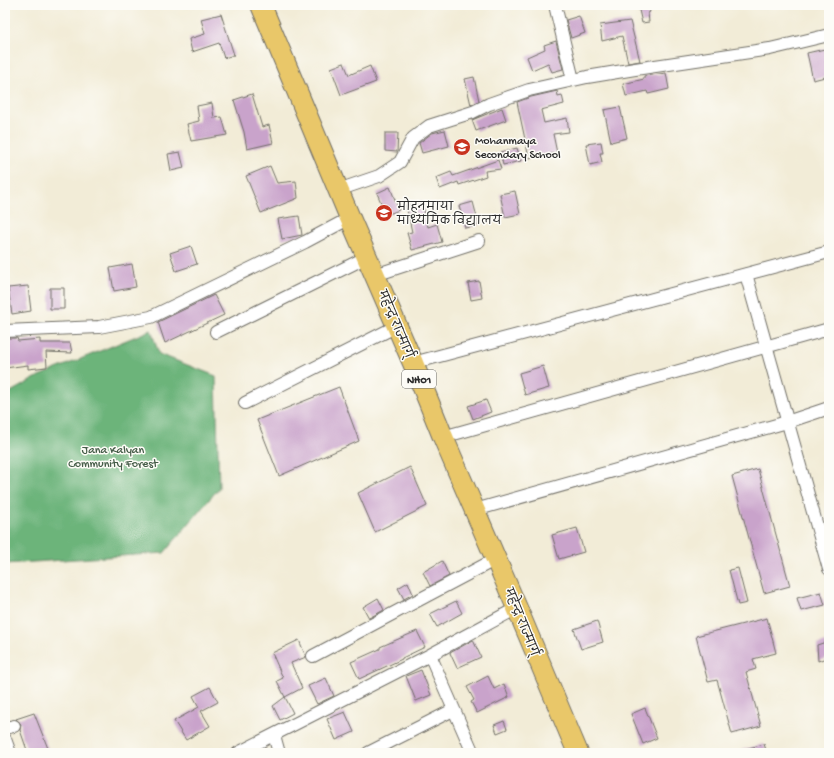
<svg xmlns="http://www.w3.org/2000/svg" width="834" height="758" font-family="'Gochi Hand','Playpen Sans Deva',sans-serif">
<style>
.forest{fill:#6cb47a;stroke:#4c7052}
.building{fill:#c9a3cb}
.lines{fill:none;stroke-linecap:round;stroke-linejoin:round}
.minor-casing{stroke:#716f67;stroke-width:14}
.trunk-casing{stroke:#716f67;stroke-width:22}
.minor{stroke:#fff;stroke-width:12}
.trunk{stroke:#e9c769;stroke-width:20}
.labels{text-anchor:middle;stroke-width:3;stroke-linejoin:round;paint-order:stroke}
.shield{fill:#fdfcf7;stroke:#6a6a68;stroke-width:1}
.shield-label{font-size:11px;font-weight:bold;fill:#2b2b2b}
.poi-label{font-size:12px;fill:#2b2b2b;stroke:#fdfcf7;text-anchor:start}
.street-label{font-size:12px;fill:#2b2b2b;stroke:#fdfcf7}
.park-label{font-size:12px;fill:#465d49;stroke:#fdfcf7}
</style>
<rect width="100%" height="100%" fill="#fdfcf7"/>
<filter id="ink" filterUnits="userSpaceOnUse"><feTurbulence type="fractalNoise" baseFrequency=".025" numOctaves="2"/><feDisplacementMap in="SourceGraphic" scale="8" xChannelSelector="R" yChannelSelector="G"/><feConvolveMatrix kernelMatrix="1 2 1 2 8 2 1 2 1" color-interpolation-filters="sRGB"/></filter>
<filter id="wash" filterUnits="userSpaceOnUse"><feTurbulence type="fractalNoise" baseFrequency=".012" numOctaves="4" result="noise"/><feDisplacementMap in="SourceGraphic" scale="16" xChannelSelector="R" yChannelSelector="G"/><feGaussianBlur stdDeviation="0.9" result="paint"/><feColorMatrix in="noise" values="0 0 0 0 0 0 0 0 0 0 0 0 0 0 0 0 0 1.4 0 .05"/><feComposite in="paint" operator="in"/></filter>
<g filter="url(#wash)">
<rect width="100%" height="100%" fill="#f2ecd7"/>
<path class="forest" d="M151,330l8,24 57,22 3,112 -55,65 -159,11v-169l34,-19z"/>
<g id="blocks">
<path class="building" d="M639,5h9l2,7 -2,1 1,9 -7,1 -3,-13h1z
M221,14l13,41 -10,3 -5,-15 -27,9 -3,-13 16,-5 -4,-15z
M579,16l6,17 -14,5 -5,-18z
M630,21l10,40 -12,2 -6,-27 -20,5 -2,-16z
M556,41l7,28 -11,3 -4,-9 -16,7 -5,-13 18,-8 -1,-4z
M829,48v28l-16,4 -6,-27z
M344,63l5,12 21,-9 6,16 -35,13 -10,-27z
M666,73l3,16 -21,5 -1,-3 -21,5 -3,-12 21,-5v-3z
M474,77l5,24 -8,4 -6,-26z
M557,91l1,5 4,-1 2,9 -23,6 3,13 23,-5 2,14 -16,2 4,19 -28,5 -12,-56 14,-5z
M252,94l10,33 7,-2 4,18 -26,6 -3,-17 -10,-32z
M212,103l2,15 8,-1 5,18 -36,6 -4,-17 12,-3 -2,-15z
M620,107l7,31 -16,4 -7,-32z
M502,108l4,12 -30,11 -4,-11z
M445,130l4,16 -27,7 -3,-10 13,-10z
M385,133h13l-1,19 -12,-1z
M601,142l2,11h-3l2,9 -12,3 -4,-21z
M517,148l4,13 -18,4 -3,-13z
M180,152l4,16 -13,3 -3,-17z
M498,160l3,9 -16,2 1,5 -27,9 -1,-3 -18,7 -4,-11 15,-6 2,4z
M270,166l7,17 19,-2 2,17 -37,15 -15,-37z
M390,187l9,23 -13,5 -9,-22z
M515,191l5,23 -15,3 -5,-23z
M422,202l6,25 9,-3 5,18 -30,8 -5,-17 5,-1 -6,-27z
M473,202l6,23 -14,3 -6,-22z
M299,216l3,19 -20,4 -4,-20z
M191,246l6,18 -21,7 -6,-18z
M132,264l4,23 -22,4 -4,-23z
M479,281l3,17 -11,2 -3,-17z
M28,286l3,25 -19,3 -4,-26z
M50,288h14v21h-14z
M214,295l10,20 -59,28 -7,-21z
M5,338h12l1,3 22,-2v4h30l2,10 -26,-1 1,15 -19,2v-4l-23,3z
M543,366l6,22 -24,7 -6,-22z
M339,387l20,54 -80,35 -22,-56z
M486,400l5,12 -18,7 -5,-13z
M410,467l17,39 -52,26 -17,-39z
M758,469l32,117 -26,7 -32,-117z
M577,528l7,24 -25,7 -7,-24z
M442,561l7,15 -19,10 -7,-14z
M738,568l9,35 -9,2 -9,-35z
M408,582l5,12 -9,5 -6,-11z
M821,592l4,13 -24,6 -4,-13z
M378,598l6,12 -15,8 -6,-11z
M456,601l6,12 -25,14 -7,-13z
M767,618l9,35 -23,6 3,10 -10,3 15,54 -29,8 -15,-54 -9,2 -12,-46z
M597,621l6,21 -22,7 -7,-20z
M417,631l8,16 -23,11v1l-43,20 -8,-17 29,-13v-2z
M299,640l7,17 -15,6 11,25 -17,9 -8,-16 6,-3 -11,-25z
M473,640l8,17 -24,11 -7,-15z
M829,641v16l-11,4 -1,-16z
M421,670l10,25 -15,6 -10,-25z
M488,676l6,13 10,-5 5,13 -32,16 -6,-11 3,-2 -7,-13z
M326,678l8,18 -17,8 -9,-18z
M210,687l8,15 -17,9 9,15 -24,14 -12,-19 25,-14 -6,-11z
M285,697l8,16 -13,7 -7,-14z
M645,708l12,30 -14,6 -12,-30z
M345,712l9,20 -18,8 -9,-21z
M34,713l15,38 -7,2h-14l-8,-23 1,-6 -5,-5z
M504,721l3,8 -10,4 -3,-8z
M764,744l3,9h-26v-3z"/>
</g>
</g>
<g filter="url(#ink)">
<use href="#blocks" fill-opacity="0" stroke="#716f67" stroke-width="1"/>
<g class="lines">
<g class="minor-casing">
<path id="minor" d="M555,5l18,75
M338,190l41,-14 21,-14 13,-24 16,-12 44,-14 16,-8 40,-14 58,-13 48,-8 135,-20 59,-14
M746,274l83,295
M375,275l104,-34
M5,331l94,-4 52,-10 154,-75 45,-24
M216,332l151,-75
M413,363l416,-111
M245,403l152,-77
M443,437l386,-108
M475,510l312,-88 42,-14
M430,655l43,98
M313,656l183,-97
M5,728l9,-2
M274,735l5,18
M5,739l5,14
M238,753l192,-98 87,-47
M368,753l85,-43"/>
</g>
<g class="trunk-casing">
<path id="trunk" d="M261,5l89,213 63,145 30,74 74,171 61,145"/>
</g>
<use href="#minor" class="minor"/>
<use href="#trunk" class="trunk"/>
</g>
</g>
<defs>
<g id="school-disc" transform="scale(0.9)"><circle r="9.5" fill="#c8321e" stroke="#fdfcf7"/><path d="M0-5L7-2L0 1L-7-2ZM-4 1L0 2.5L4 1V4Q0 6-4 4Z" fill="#fff"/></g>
</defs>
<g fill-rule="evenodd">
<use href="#school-disc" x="462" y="147"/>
<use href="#school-disc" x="384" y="213"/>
</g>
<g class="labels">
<rect class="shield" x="402" y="370" width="34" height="18" rx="3"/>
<g class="shield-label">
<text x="419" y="383">NH01</text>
</g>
<g class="poi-label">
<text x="475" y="144">Mohanmaya<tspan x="475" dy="14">Secondary School</tspan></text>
<text x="397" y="210">मोहनमाया<tspan x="397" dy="14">माध्यमिक विद्यालय</tspan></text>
</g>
<g class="street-label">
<text transform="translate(396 324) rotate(67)" y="4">महेन्द्र राज्मार्ग्</text>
<text transform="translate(522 622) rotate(68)" y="4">महेन्द्र राज्मार्ग्</text>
</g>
<g class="park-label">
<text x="113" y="453">Jana Kalyan<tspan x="113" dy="14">Community Forest</tspan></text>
</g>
</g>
<rect width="834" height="758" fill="none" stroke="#fdfcf7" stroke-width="20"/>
</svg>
